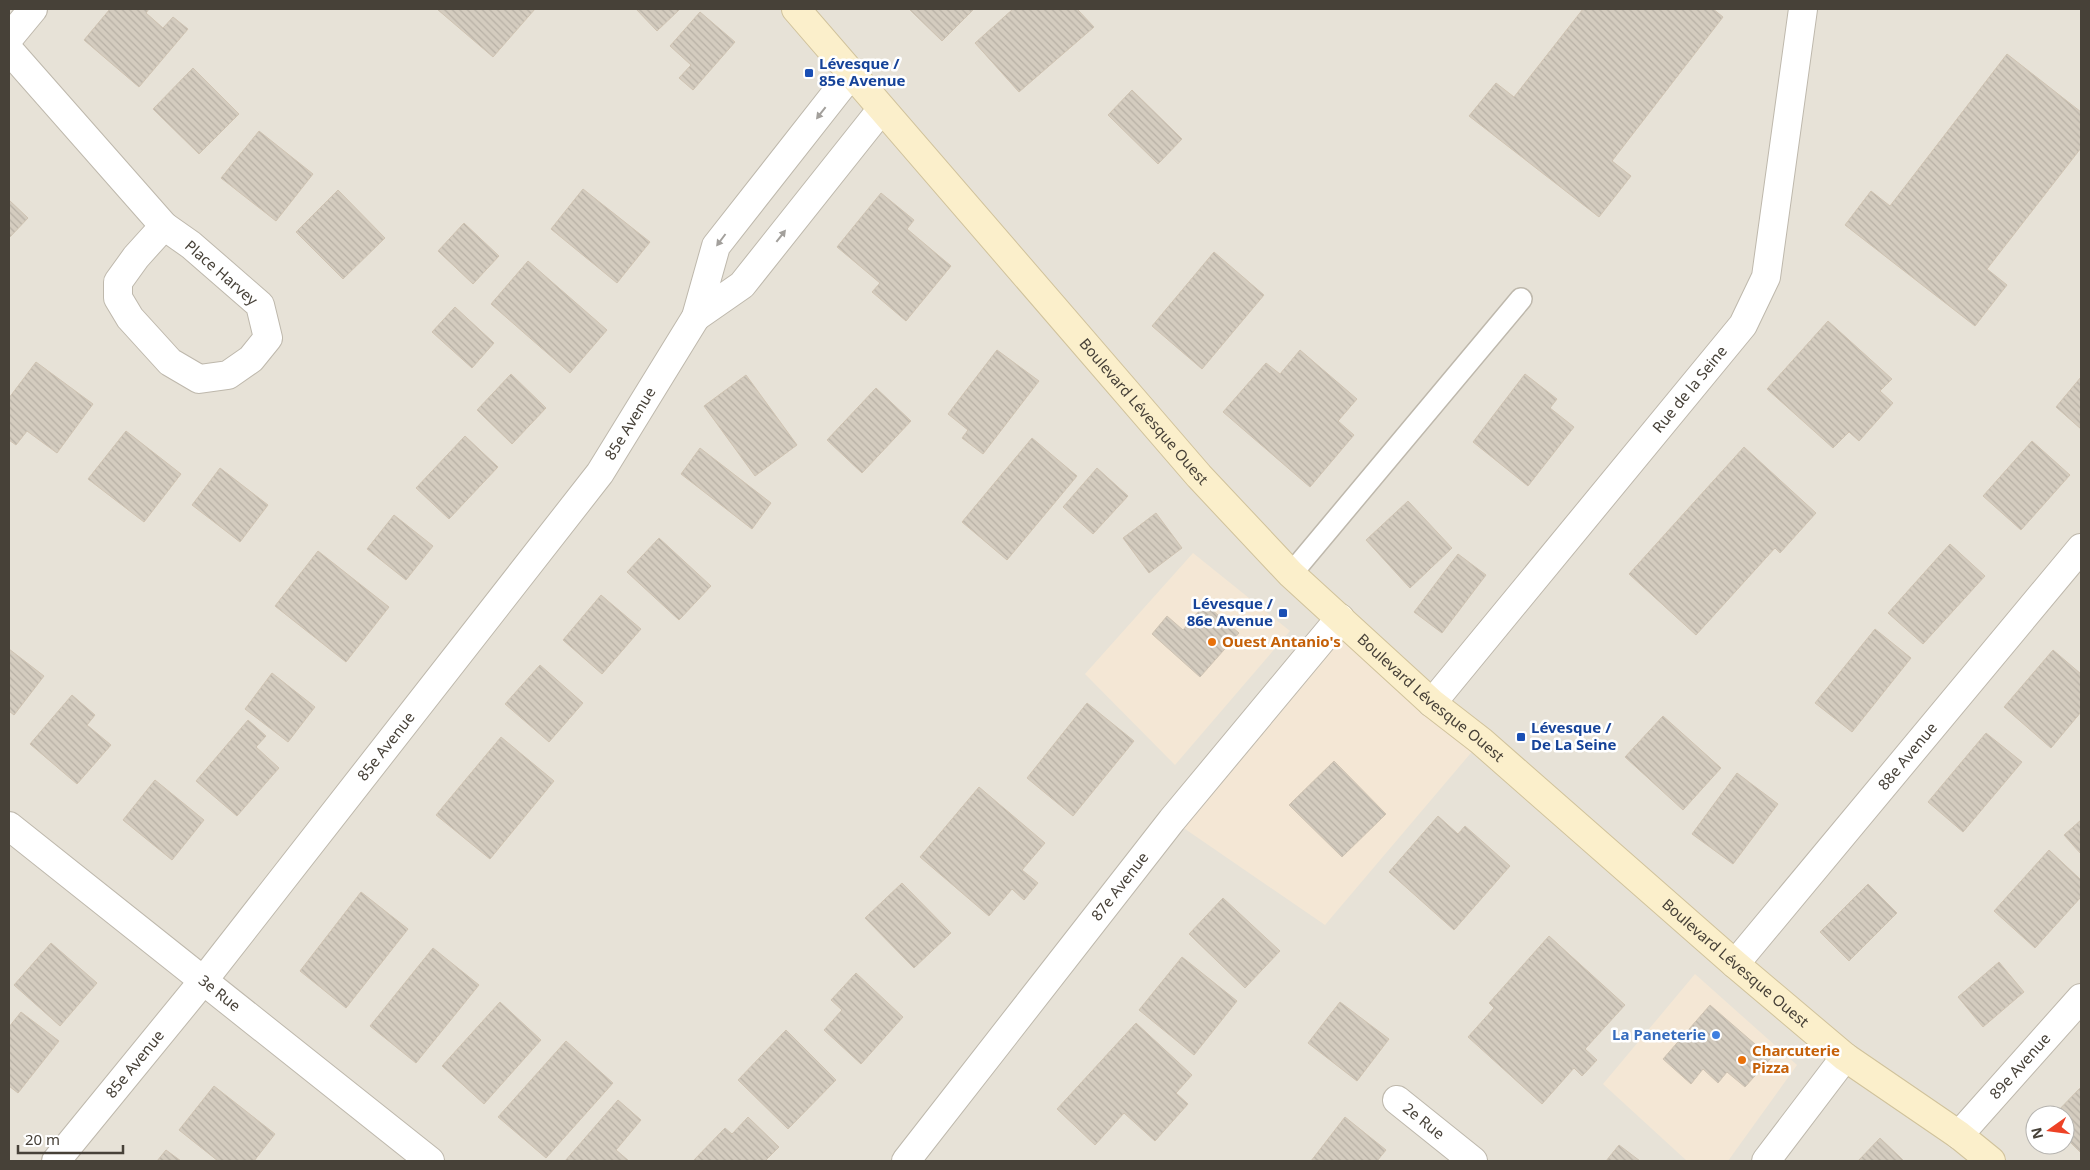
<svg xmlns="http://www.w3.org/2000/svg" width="2090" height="1170" font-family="'Noto Sans',sans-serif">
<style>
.residential{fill:#e7e2d7;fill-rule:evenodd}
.commercial{fill:#f4e7d5}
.building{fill:url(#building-back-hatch);stroke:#cfc3b2}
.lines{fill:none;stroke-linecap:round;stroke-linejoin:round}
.lane-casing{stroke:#beb8ac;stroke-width:24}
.street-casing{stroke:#beb8ac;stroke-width:30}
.secondary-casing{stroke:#d0c29b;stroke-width:30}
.lane{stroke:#fff;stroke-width:21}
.street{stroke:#fff;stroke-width:28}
.secondary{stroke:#fbefcb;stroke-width:28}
.oneway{fill:#a3a09c}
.transit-dot{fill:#1a4fb4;stroke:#fff;stroke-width:2}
.food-dot{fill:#e8710a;stroke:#fff;stroke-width:2}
.shop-dot{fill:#3f7fe0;stroke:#fff;stroke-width:2}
.labels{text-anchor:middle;stroke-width:5;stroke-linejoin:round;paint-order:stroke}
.transit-label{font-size:15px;font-weight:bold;fill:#164399;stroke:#fff;text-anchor:start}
.street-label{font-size:15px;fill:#474138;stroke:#fff}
.food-label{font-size:15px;font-weight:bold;fill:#c56008;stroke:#fff;text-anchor:start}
.shop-label{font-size:15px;font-weight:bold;fill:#366cbe;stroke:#fff;text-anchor:end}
</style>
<defs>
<pattern id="building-back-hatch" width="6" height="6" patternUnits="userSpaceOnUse" patternTransform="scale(1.25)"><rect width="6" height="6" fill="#d4ccbf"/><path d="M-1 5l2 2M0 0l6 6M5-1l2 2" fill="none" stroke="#b7b0a5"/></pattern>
</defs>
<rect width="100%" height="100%" fill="#f3f0e9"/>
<path class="residential" d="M9,9h2072v1152h-2072zM2035,1115h30v30h-30z"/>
<path class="commercial" d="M1193,553l97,78 -115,134 -90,-91z
M1340,618l141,123 -156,184 -153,-105z
M1695,974l102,91 -69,96h-41l-84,-77z"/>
<path class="building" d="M110,9h39l-3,4 17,15 10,-11 15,12 -49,58 -55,-47z
M437,9h98l-42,48z
M636,9h44l-23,22z
M909,9h65l-32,32z
M1013,9h64l17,18 -75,65 -44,-49z
M1583,9h130l10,8 -111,144 19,15 -32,41 -130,-101 27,-33 18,14z
M700,12l35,30 -42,48 -14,-12 12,-13 -21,-19z
M2007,54l74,58v36l-94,121 20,16 -32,41 -130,-101 26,-34 19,15z
M193,68l46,46 -40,40 -46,-45z
M1132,90l50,49 -24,25 -50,-49z
M259,131l54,43 -37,47 -55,-43z
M583,189l67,53 -33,41 -66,-54z
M338,190l47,48 -42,41 -47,-47z
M881,193l33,27 -7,9 44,37 -45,55 -34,-29 8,-9 -43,-36z
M9,200l19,18 -19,20z
M464,223l35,33 -26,28 -35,-33z
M1214,252l50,43 -62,74 -50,-43z
M528,261l79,69 -37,43 -79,-69z
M455,307l39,36 -22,25 -40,-36z
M1828,321l64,58 -12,12 13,12 -34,38 -10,-9 -16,16 -66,-59z
M997,350l42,31 -56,73 -21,-16 6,-8 -20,-16z
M1300,350l57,49 -19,22 16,14 -44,52 -87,-75 43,-49 14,11z
M36,362l57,42 -36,49 -30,-22 -11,14 -7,-5v-42z
M511,374l35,34 -34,36 -35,-34z
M1525,374l32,25 -7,9 24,19 -46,59 -55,-44z
M746,375l51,70 -42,31 -51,-70z
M2081,377v52l-25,-22z
M876,388l35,33 -49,52 -35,-33z
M126,431l55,43 -37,48 -56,-43z
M465,436l33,31 -49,52 -33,-31z
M1032,438l45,38 -70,84 -45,-38z
M2032,441l38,34 -49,55 -38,-34z
M1744,447l72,66 -36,40 -5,-5 -79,87 -67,-61z
M700,448l71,55 -19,26 -71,-55z
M220,468l48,37 -28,37 -48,-37z
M1097,468l31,28 -35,38 -30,-27z
M1408,501l44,47 -42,40 -44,-48z
M1156,513l26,35 -33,25 -26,-35z
M394,515l39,31 -27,34 -39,-31z
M659,538l52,48 -32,34 -52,-48z
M1950,544l35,32 -62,68 -35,-31z
M318,551l71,56 -43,55 -71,-56z
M1458,554l28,21 -44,58 -28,-21z
M601,595l40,34 -39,45 -39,-34z
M1205,604l34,29 -39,44 -48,-43 15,-18 16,14z
M1875,629l36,29 -59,74 -37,-29z
M9,649l35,27 -30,39 -5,-4z
M2053,650l28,24v38l-30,36 -47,-41z
M540,665l43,38 -34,39 -44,-38z
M272,673l43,34 -27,35 -43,-33z
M72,695l23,20 -8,10 24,20 -34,39 -47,-40z
M1087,703l47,38 -61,75 -46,-38z
M1663,716l58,52 -38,42 -58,-53z
M248,720l18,16 -10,11 23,21 -42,48 -41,-35z
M1986,733l36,29 -59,70 -35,-30z
M501,737l53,44 -64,78 -54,-44z
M1334,761l52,53 -44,43 -53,-52z
M1737,773l41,31 -45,60 -41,-30z
M155,780l49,40 -32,40 -49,-40z
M979,787l66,56 -23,27 16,13 -14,17 -12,-11 -23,27 -69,-59z
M1438,816l20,18 7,-8 45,40 -56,64 -65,-58z
M2081,820v34l-17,-19z
M2049,850l32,30v17l-46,51 -41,-37z
M902,883l49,50 -37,35 -49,-50z
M1868,884l29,29 -48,48 -29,-29z
M361,892l47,37 -62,79 -46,-37z
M1223,898l57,53 -35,37 -56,-54z
M1549,936l76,69 -40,44 12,11 -15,16 -8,-8 -32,36 -74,-67 26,-29 -5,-5z
M51,943l46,40 -37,43 -46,-41z
M433,948l46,37 -63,78 -46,-37z
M1182,957l55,44 -43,54 -55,-45z
M1999,962l25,30 -41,35 -25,-30z
M856,973l47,44 -42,47 -37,-34 18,-20 -11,-10z
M500,1002l41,38 -57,64 -42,-38z
M1340,1002l49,37 -32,42 -49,-38z
M1710,1005l61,53 -26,29 -18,-15 -9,11 -15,-14 -12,15 -28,-25z
M21,1012l38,29 -41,52 -9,-7v-59z
M1136,1023l56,52 -16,18 12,11 -33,37 -31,-28 -29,32 -38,-36z
M786,1030l50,50 -48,49 -50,-49z
M566,1041l47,42 -67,75 -48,-41z
M214,1086l61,48 -21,27h-36l-39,-31z
M2081,1087v66l-16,-16v-22h-11z
M618,1100l23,20 -25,30 13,11h-64z
M748,1117l31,30 -14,14h-72l32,-33 7,6z
M1345,1117l41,33 -9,11h-66z
M1880,1138l24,23h-46z
M1619,1145l21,16h-34z
M166,1150l15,11h-24z"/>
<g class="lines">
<g class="lane-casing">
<path id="lane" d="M1291,574l230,-275"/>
</g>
<g class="street-casing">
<g id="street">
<path d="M9,38l24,-29"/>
<path d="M9,50l155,176"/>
<path d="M164,226l27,19 69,60 8,33 -17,21 -23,16 -29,4 -29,-17 -40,-44 -12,-20v-16l18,-25z"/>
<path d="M696,317l46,-32 139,-175"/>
<path id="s1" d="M1432,703l311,-378 23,-48 37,-268"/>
<path id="s2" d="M9,826l421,335"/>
<path id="s3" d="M1735,964l346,-416"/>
<path id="s4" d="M1397,1100l76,61"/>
<path id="s5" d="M1959,1135l122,-137"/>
<path id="s6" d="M56,1161l147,-180 397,-508 96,-156 20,-71 135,-172"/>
<path id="s7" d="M906,1161l266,-341 168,-202"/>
<path d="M1766,1161l79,-104"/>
</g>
</g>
<g class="secondary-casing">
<g id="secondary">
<path id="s8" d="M796,9l403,467 92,98 141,129 49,38 254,223 110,93 114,78 32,26"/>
</g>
</g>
<use href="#lane" class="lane"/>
<use href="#street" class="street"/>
<use href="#secondary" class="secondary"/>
</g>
<defs><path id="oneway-solid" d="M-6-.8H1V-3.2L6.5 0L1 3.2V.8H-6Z" transform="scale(1.25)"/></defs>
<g class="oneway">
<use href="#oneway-solid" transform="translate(821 113) rotate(128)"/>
<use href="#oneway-solid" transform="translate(781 236) rotate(-52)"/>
<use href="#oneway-solid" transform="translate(721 240) rotate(127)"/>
</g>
<g class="transit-dot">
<rect x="804" y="68" width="10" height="10" rx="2.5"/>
<rect x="1278" y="608" width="10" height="10" rx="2.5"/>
<rect x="1516" y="732" width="10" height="10" rx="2.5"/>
</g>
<g class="food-dot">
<circle cx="1212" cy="642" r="5"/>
<circle cx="1742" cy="1060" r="5"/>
</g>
<circle class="shop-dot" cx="1716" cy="1035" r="5"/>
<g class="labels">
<g class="transit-label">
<text x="819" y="69">Lévesque /<tspan x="819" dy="17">85e Avenue</tspan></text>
<text x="1273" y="609" text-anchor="end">Lévesque /<tspan x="1273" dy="17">86e Avenue</tspan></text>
<text x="1531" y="733">Lévesque /<tspan x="1531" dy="17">De La Seine</tspan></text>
</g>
<g class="street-label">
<text transform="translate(221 273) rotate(41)" y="5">Place Harvey</text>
<text dy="5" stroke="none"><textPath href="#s1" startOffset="406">Rue de la Seine</textPath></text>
<text dy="5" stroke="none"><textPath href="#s8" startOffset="532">Boulevard Lévesque Ouest</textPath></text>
<text dy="5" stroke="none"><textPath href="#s6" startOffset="935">85e Avenue</textPath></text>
<text dy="5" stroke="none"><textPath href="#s8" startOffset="938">Boulevard Lévesque Ouest</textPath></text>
<text dy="5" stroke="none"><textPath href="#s6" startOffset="530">85e Avenue</textPath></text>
<text dy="5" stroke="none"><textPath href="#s3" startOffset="270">88e Avenue</textPath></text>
<text dy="5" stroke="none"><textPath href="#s7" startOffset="348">87e Avenue</textPath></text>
<text dy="5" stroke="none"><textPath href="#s8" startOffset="1342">Boulevard Lévesque Ouest</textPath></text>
<text dy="5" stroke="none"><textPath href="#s2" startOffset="269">3e Rue</textPath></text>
<text dy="5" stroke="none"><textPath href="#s6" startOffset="125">85e Avenue</textPath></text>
<text dy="5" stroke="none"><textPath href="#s5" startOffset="92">89e Avenue</textPath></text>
<text dy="5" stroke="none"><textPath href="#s4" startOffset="34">2e Rue</textPath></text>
</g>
<g class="food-label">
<text x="1222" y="647">Ouest Antanio's</text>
<text x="1752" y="1056">Charcuterie<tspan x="1752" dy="17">Pizza</tspan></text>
</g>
<g class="shop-label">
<text x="1706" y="1040">La Paneterie</text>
</g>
</g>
<rect width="2090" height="1170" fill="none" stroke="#474138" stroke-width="20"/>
<g transform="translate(2050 1130) rotate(256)"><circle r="24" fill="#ffffff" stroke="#b5b3af"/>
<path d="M0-4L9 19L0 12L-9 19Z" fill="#ed4226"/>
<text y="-8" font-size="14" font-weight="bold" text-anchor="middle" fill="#474138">N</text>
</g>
<path d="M18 1145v8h105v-8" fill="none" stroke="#474138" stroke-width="2.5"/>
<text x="25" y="1145" font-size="15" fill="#474138" stroke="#ffffff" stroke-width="4" paint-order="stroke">20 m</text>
</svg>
